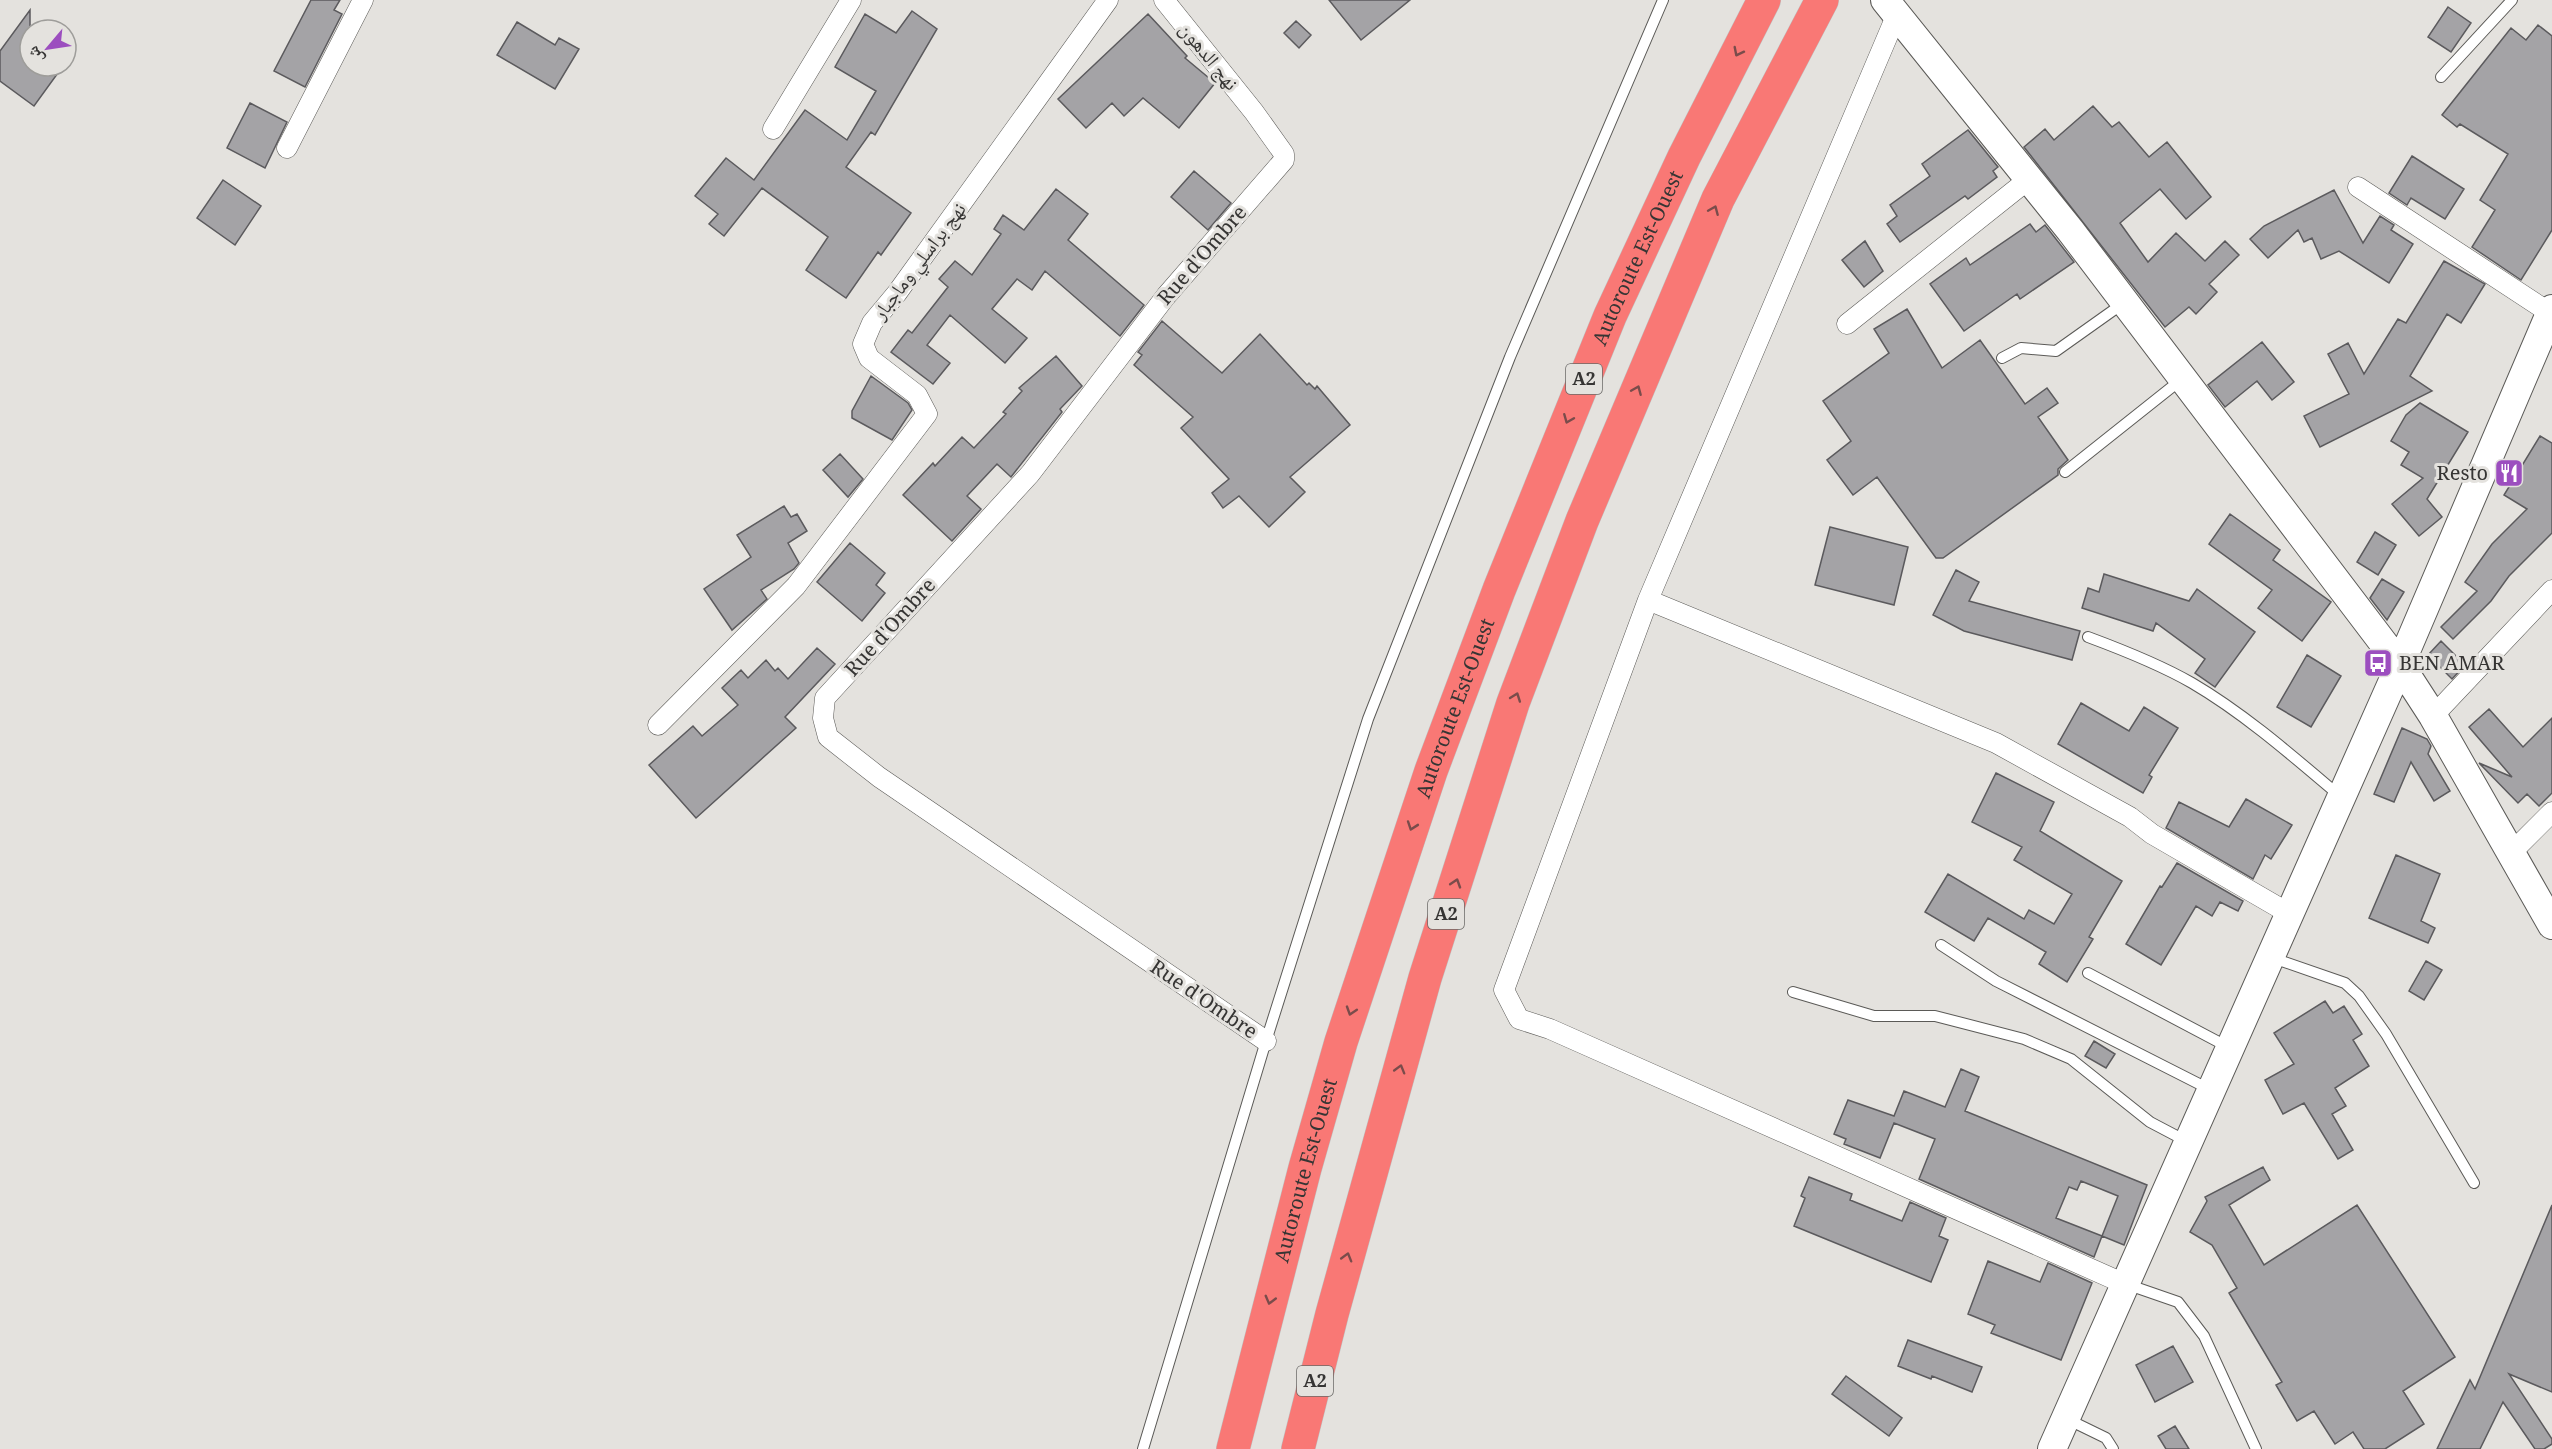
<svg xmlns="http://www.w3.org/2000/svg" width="2552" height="1449" font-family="Georgia,'Noto Naskh Arabic',serif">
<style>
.building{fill:#a4a3a6;stroke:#5b5a5d;stroke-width:1.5;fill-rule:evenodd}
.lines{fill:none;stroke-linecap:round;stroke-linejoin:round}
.lane-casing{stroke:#5b5a57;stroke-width:12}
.street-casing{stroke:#5b5a57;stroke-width:21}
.secondary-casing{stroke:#5b5a57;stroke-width:30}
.highway-casing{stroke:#bfbebe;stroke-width:34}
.lane{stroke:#fff;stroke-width:10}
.street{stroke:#fff;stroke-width:20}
.secondary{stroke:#fff;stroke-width:28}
.highway{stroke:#f97875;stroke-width:33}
.oneway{stroke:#7a4c4b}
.labels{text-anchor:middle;stroke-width:6;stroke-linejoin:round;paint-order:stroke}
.shield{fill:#e4e2de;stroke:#6a6967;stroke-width:1.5}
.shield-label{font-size:18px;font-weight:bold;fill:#363534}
.street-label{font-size:20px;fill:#363534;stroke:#e4e2de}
.poi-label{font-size:20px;fill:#363534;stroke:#e4e2de;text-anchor:end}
</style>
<rect width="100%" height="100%" fill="#e4e2de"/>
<path class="building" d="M311,0h29l-6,10 8,4 -37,73 -31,-16z
M1329,0h81l-49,40z
M2448,7l23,16 -20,29 -23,-15z
M30,10v56h33l-29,40 -34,-25v-30z
M912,11l25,18 -62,106 -4,-3 -25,35 65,46 -30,42 -3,-3 -32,46 -40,-28 22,-33 -66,-49 -38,48 -15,-12 9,-10 -23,-18 31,-38 28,22 51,-70 42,30 29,-49 -41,-24 30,-53 31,19z
M1148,14l39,42 -2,2 30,25 -36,45 -36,-30 -19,18 -12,-13 -26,25 -28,-29z
M1296,21l15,14 -12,13 -15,-15z
M517,22l38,23 4,-7 20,11 -24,40 -58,-34z
M2538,25l14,11v194l-31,50 -49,-33 23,-37 -15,-10 28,-46 -48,-30 -3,3 -15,-12 69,-87 15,12z
M250,103l37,19 -22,46 -38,-20z
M2093,106l19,21 7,-5 30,35 18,-15 44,55 -25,22 -26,-30 -40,34 28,39 28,-29 29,28 20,-20 14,14 -30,29 8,8 -21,22 -7,-7 -24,20 -141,-180 21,-18 9,11z
M1968,130l30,37 -5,4 4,6 -29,22 -3,-3 -65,46 -13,-18 10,-8 -7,-11 40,-29 -8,-12z
M2412,156l52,33 -19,30 -34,-21 -4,7 -18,-12z
M1194,171l37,32 -23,27 -37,-33z
M223,180l38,26 -26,39 -38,-27z
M1056,189l32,25 -20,26 76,65 -24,31 -75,-65 -13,19 -15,-11 -25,30 35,29 -22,25 -55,-48 -23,30 23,18 -17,21 -42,-32 17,-22 4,3 36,-46 -9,-8 16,-18 17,14 29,-41 -7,-5 9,-14 21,15z
M2334,190l29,53 17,-27 14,9 -3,5 22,14 -24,39 -50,-32 -18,8 -9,-21 -8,4 -6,-12 -30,28 -18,-19 14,-13z
M2030,224l6,8 9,-7 29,37 -54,37 -3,-5 -53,37 -34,-47 36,-26 4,7z
M1865,241l18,30 -19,16 -22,-27z
M2444,261l41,23 -24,39 -14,-9 -37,62 22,15 -112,56 -16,-31 45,-22 -21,-40 20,-11 16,31 34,-55 8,4z
M1907,309l35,59 38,-28 45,64 22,-16 11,15 -20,14 30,43 -10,9v6l-115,83h-7l-59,-81 -24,18 -26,-35 24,-19 -28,-40 66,-48 -15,-24z
M1162,321l60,52 38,-39 47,51 2,-2 6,6 2,-3 33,39 -60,52 15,15 -36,35 -30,-31 -16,12 -11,-15 17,-14 -48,-51 12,-11 -59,-52 8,-10 -4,-3z
M2262,342l32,40 -22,18 -15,-19 -32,26 -17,-22z
M1056,356l26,30 -22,23 2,3 -51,65 -14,-13 -30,32 14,13 -29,32 -49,-46 30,-32 2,3 27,-29 12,11 32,-34 -3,-2 19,-21 -3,-3z
M871,376l37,27 4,7 -20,30 -40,-22v-7z
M2420,403l48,29 -41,67 15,18 -23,19 -27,-32 31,-26 -22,-13 8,-13 -18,-11 15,-26z
M2540,436l12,7v90l-43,43 -18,25 -38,38 -12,-12 36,-36 -12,-9 27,-38 35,-35 -23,-14z
M840,454l23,25 -15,18 -25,-27z
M784,506l7,11 6,-3 10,17 -19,12 11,20 -5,6 -33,21 6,9 -35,31 -28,-41 47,-32 -14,-22z
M2230,514l50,36 -7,10 58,42 -29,39 -44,-33 14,-18 -63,-46z
M1830,527l78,20 -14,58 -79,-20z
M2375,532l21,13 -18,30 -21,-13z
M850,543l35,30 -9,12 9,8 -23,28 -45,-39z
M1956,570l23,12 -10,19 111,30 -8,29 -108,-29 -31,-16z
M2104,574l85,27 8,-12 58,43 -40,55 -20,-14 10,-14 -49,-36 -3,8 -71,-23 6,-20 11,4z
M2382,579l22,13 -17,28 -17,-22z
M2441,641l24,24 -13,14 -24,-24z
M817,648l18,16 -50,53 11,11 -100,90 -47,-53 44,-39 9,10 36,-31 -16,-17 19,-18 7,8 18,-18 9,11 3,-3 10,11z
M2307,655l34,21 -30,51 -34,-20z
M2081,703l48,28 15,-24 34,21 -29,47 3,2 -9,16 -85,-49z
M2489,709l34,38 29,-29v75l-13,13 -12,-12 -9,9 -39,-40 33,14 -43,-50z
M2402,728l25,11 4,7 -3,8 22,37 -16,10 -23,-39 -17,40 -20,-8z
M1996,773l58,29 -14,29 82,50 -33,56 4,2 -26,43 -28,-18 7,-12 -58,-34 -14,23 -49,-29 23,-38 76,45 5,-9 25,14 18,-30 -58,-34 8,-13 -50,-25z
M2246,799l46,26 -21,34 -6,-4 -12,24 -87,-51 13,-26 50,25z
M2396,855l44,19 -19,47 14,7 -7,15 -59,-25z
M2177,863l66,38 -5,10 -18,-9 -8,14 -16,-10 -35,59 -35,-21 34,-58 2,1z
M2426,961l16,9 -18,30 -15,-9z
M2325,1001l8,12 11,-7 18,28 -9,6 16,26 -34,22 11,18 -14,8 21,36 -15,9 -34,-56 -21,11 -18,-34 29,-16 -20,-31z
M2094,1041l21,13 -9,14 -21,-12z
M1961,1069l18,8 -14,34 182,74 -23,60 -22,-9 -8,21 -175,-78 16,-40 -41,-16 -14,35 -36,-14 2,-5 -12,-5 14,-34 46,16 10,-25 41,16zM2081,1181l37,15 -16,40 -46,-18 13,-31 8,3z
M2263,1167l7,13 -41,25 35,60 93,-60 98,152 -52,34 21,33 -39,25h-21l-11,-17 -18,12 -21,-33 -17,10 -21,-36 6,-3 -53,-89 8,-5 -25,-43 -22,-13 17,-31 -2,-4z
M1809,1177l43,17 -2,6 52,21 8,-19 36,16 -7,18 9,4 -17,42 -137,-56 11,-28 -4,-2z
M2552,1205v187l-43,-18 43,65v5l-8,5h-9l-32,-47 -23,47h-43l33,-69 5,9z
M1988,1261l52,21 8,-19 44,20 -31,77 -70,-27 4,-8 -27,-11z
M1908,1340l74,27 -10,25 -40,-16 -1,3 -33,-13z
M2173,1346l20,36 -38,20 -19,-37z
M1846,1376l56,42 -13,18 -57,-42z
M2175,1426l14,23h-23l-8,-13z"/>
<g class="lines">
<g class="lane-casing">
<path id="lane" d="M2441,77l71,-77
M2002,358l19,-10 35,3 69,-49
M2065,472l117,-93
M2088,637c35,13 71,27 104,46 53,31 103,75 149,114
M1941,945l55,36 215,109
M2273,958l72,25 14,13 27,38 88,149
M2088,973l142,75
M1793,992l81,24h61l89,23 47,20 79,63 38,20
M2126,1284l52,18 26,34 52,113
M2067,1419l39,19 7,11
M1143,1449l123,-408 102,-322 142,-362 153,-357"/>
</g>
<g class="street-casing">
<path id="street" d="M1164,0l90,112 30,42v6l-118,136 -136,178 -205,224 -2,20 5,19 51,40 387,264
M1897,14l-249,586 -144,390 15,29 31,10 575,255
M773,129l78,-129
M287,148l76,-148
M2358,187l192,126
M1847,324l182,-145
M1648,600l348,143 134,74 22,17 138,80
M2433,716l119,-126
M658,725l138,-139 131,-172 -10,-19 -48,-37 -6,-14 9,-21 25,-30 211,-293
M2511,853l41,-41"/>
</g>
<g class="secondary-casing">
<path id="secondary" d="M1885,0l185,230 330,435 33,51 119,209
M2052,1449l348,-784 152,-356"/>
</g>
<g class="highway-casing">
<g id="highway">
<path id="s1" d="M1233,1449l72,-281 36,-126 90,-271 68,-181 111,-274 74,-159 80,-157"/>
<path d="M1298,1449l34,-135 93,-336 88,-275 69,-182 136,-322 104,-199"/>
</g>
</g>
<use href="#lane" class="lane"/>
<use href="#street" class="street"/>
<use href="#secondary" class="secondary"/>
<use href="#highway" class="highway"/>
</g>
<defs><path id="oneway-chevron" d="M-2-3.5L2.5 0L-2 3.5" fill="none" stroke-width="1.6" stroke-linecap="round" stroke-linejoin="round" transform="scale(1.5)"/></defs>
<g class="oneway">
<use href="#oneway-chevron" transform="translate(1738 52) rotate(117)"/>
<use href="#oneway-chevron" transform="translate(1714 210) rotate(-67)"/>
<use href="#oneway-chevron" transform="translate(1637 390) rotate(-67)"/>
<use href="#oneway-chevron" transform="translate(1568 419) rotate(112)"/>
<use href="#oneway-chevron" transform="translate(1516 697) rotate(-70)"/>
<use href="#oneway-chevron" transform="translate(1412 826) rotate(109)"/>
<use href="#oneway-chevron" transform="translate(1456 883) rotate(-72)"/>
<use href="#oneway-chevron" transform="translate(1351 1011) rotate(108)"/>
<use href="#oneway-chevron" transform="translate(1400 1069) rotate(-74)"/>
<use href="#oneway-chevron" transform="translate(1347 1257) rotate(-74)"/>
<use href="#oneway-chevron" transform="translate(1270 1300) rotate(105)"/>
</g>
<defs>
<g id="restaurant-square" transform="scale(1.5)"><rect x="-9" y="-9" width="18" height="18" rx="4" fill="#9c4ebf" stroke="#e4e2de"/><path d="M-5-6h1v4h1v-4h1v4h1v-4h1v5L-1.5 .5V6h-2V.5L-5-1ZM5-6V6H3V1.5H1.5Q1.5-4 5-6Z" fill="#fff"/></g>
<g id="bus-square" transform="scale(1.5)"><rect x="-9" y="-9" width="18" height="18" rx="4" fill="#9c4ebf" stroke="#e4e2de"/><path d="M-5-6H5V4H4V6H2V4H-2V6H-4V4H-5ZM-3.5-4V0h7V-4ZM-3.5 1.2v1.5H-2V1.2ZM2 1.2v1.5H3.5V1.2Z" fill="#fff"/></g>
</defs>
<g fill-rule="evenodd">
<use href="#restaurant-square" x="2509" y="473"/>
<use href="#bus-square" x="2378" y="663"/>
</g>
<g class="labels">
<g class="shield">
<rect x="1566" y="364" width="36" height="30" rx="4.5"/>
<rect x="1428" y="899" width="36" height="30" rx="4.5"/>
<rect x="1297" y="1366" width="36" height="30" rx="4.5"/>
</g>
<g class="shield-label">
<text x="1584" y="385">A2</text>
<text x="1446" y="920">A2</text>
<text x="1315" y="1387">A2</text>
</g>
<g class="street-label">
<text transform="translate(1209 56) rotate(51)" y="7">نهج الدهون</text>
<text transform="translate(1202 255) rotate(-49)" y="7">Rue d'Ombre</text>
<text dy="7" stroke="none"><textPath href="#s1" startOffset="1260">Autoroute Est-Ouest</textPath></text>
<text transform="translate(919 261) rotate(-53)" y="7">نهج براسلي وماجبار</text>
<text transform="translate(890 627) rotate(-48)" y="7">Rue d'Ombre</text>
<text dy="7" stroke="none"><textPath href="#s1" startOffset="774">Autoroute Est-Ouest</textPath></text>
<text transform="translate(1204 999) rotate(34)" y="7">Rue d'Ombre</text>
<text dy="7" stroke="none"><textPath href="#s1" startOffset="288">Autoroute Est-Ouest</textPath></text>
</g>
<g class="poi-label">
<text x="2488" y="480">Resto</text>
<text x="2399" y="670" text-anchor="start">BEN AMAR</text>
</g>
</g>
<g transform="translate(48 48) rotate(241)"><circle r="28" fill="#e4e2de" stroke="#9e9d9a" stroke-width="1.5"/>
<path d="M0-4.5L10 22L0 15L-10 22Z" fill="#9c4ebf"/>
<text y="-9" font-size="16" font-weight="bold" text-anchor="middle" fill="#363534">ش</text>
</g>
</svg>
